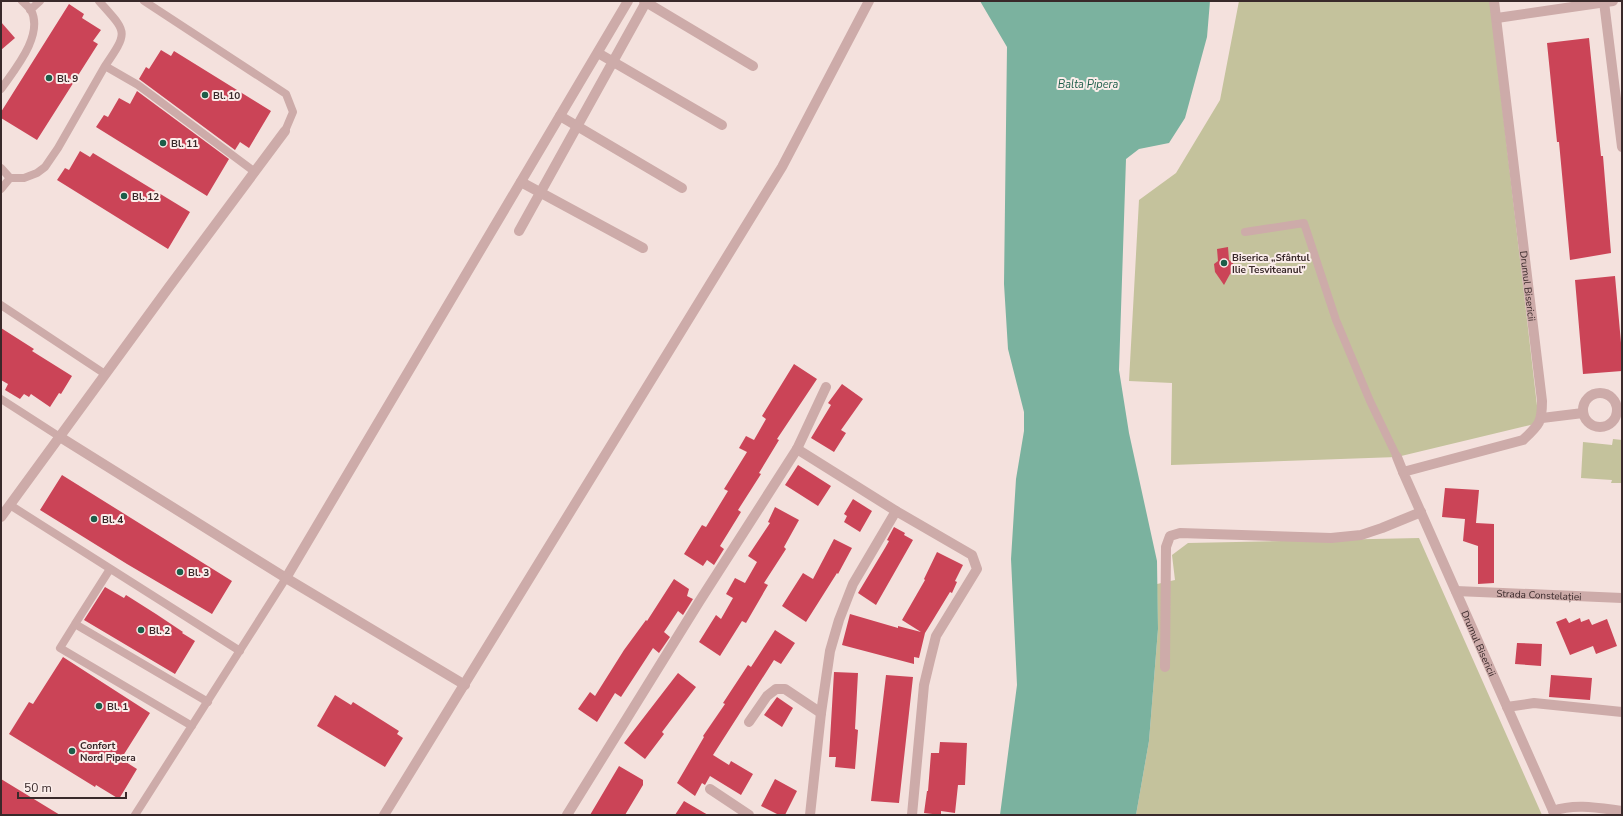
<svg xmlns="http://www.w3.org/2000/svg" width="1623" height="816" font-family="'Nunito Sans',sans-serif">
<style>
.green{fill:#c4c29c}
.water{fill:#7bb29f}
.building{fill:#cb4457}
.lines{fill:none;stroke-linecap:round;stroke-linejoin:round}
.lane{stroke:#cdaba9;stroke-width:8}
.street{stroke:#cdaba9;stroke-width:10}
.poi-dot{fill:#1c5d49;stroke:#fbedea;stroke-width:1.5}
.labels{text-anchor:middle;stroke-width:4;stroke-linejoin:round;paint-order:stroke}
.poi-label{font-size:10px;font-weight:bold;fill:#39292a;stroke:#fbedea;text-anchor:start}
.street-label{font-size:10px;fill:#39292a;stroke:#fbedea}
.water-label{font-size:11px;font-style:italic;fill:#1c5d49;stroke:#fbedea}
</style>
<rect width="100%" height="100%" fill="#f4e1dd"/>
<path class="green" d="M1239,1h251l49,422 -142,34 -226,8 1,-82 -43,-2 10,-181 37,-27 44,-73z
M1613,439l9,1v43h-11l1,-3 -31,-2 2,-36 29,3z
M1419,538l123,277h-406l13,-74 9,-112 -1,-45 18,-4 -3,-25 16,-12z"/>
<path class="water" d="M980,1h230l-3,36 -22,81 -16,25 -30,6 -13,10 -7,211 10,63 28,128 1,68 -9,112 -13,74h-136l17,-130 -6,-126 5,-80 8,-48v-19l-16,-63 -4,-65 3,-237z"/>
<path class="building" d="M69,4l15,10 -2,4 19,12 -8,11 5,3 -61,96 -36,-22v-6z
M1,22l14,16 -14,12z
M1589,38l12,118h2l8,97 -41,7 -11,-118h-2l-10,-99z
M161,50l10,6 3,-5 97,60 -22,37 -9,-6 -5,8 -96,-71 7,-12 3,2z
M137,91l92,68 -22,37 -111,-69 8,-12 4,2 11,-19 11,6z
M80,151l10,6 3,-4 97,59 -22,37 -111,-69 8,-12 4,2z
M1228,247l1,13 4,2 1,9 -4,3 -6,11 -9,-13 -1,-8 4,-3 -1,-12z
M1615,276l7,78v17l-39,3 -8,-94z
M1,328l33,21 -2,2 40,25 -11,18 -2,-1 -9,14 -19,-13 -2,3 -5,-3 -4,5 -15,-9 3,-6 -7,-4z
M794,364l23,15 -40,60 2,1 -20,33 2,1 -23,36 3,2 -21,34 4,3 -10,16 -7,-5 -4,6 -19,-12 18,-29 4,2 22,-36 -4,-2 23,-37 -8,-4 7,-12 8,4 12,-21 -4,-3z
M842,384l21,15 -22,31 5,3 -12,19 -23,-14 20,-33 -3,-2z
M798,465l33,21 -13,20 -33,-21z
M62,475l170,106 -20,33 -85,-50 -87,-54z
M1445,488l34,2 -3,33 18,1v59l-16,1v-38l-15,-5 2,-22 -23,-2z
M853,499l19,12 -12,21 -16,-10 3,-6 -3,-2z
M775,507l24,13 -15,27 2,2 -22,34 4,2 -22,38 -4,-2 -22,35 -21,-14 17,-27 5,4 12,-21 -7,-4 9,-16 10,5 12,-21 -9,-6 22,-33 -2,-1z
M894,527l11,6 -1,2 9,5 -37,65 -18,-12 27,-45 4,-7 -2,-1z
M834,539l18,9 -14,26 -1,-1 -31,49 -24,-16 21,-33 10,6z
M937,552l26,13 -8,16 2,1 -5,11 -2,-1 -25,41 -6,25 -5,-1v7l-72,-19 8,-31 48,14v-2l23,6 -19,-12 23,-40 -1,-1z
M674,579l15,10 -2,7 6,3 -10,16 -5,-4 -14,21 6,5 -11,16 -6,-5 -32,49 -6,-4 -18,29 -19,-13 12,-17 5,4 29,-46 22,-30 1,1z
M105,587l19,11 2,-3 30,19 27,18 -1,1 13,8 -20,33 -91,-54z
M1566,618l3,5 11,-5 1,4 8,-3 3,6 15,-6 10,27 -21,8 -3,-8 -23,9 -14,-33z
M775,630l20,13 -14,21 -7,-4 -61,95 16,10 2,-4 22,13 -12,21 -31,-19 -5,9 -3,-2 -7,13 -18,-13 27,-46 -1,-1 22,-32 -2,-1 25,-38 3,2z
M1517,643l25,1 -1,22 -26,-2z
M63,657l87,56 -29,46 16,10 -18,30 -23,-14 -1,2 -86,-53 20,-32 4,2z
M834,672l24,1 -3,56 3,1 -3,39 -20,-2 1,-10h-7z
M678,673l18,14 -34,45 2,2 -19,25 -21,-16z
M886,675l27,2 -14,126 -28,-2z
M1551,675l41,3 -2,22 -41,-3z
M335,695l16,10 2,-3 46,29 -2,3 6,4 -18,29 -68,-41z
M777,697l16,11 -11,19 -18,-12z
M940,742l27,1 -2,42h-7l-3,28 -14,-2v4l-17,-2 3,-22h1l3,-38h8z
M619,766l24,14v5l-18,30h-35z
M1,779l59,36h-59z
M775,779l22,12 -12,24h-6l-18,-9z
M684,801l24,14h-33z"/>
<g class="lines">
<path class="lane" d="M99,1c27,31 31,29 6,65
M144,1l142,93 7,18 -8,19
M30,10l10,-9
M1,89c14,-20 43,-54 30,-79 -2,-3 -6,-6 -9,-9
M1,168l9,10
M1,189l9,-11h14l13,-5 8,-6 13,-19 47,-82 33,19 117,87
M1245,232l59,-9 32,97 34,81 27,56
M1,305l104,69
M1,399l59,38
M10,505l230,146
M110,569l-35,55 133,78
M75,624l-15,24 132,78
M135,815l151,-237"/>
<g class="street">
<path d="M644,1l109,65"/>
<path id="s1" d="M1494,1l48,400c0,22 -3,24 -19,39l-120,32 152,343"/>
<path d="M1604,2l18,145"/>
<path d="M1497,18l116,-17"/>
<path d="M598,53l124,72"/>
<path d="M560,116l122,72"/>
<path d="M521,182l122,66"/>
<path d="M519,231l127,-229"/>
<circle cx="1600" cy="410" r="17"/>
<path d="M1542,418l41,-5"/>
<path d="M60,437l226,141 179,107"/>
<path d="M797,449l99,62 76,44 5,14 -41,67 -6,24 -6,25 -12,130"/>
<path d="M1397,457l6,15"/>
<path d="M1,517l168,-230 116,-156"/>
<path d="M286,578l342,-577"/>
<path id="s2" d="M1456,591l166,7"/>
<path d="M1165,667l1,-120 4,-11 10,-3 151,5 30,-3 21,-7 39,-16"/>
<path d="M1507,707l27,-4 88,9"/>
<path d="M749,722l18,-26 9,-7h9l36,24"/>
<path d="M710,789l39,26"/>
<path d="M1553,811c22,-8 46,-3 69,0"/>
<path d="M384,815l398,-648 87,-166"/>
<path d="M567,815l132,-213 98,-153 29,-62"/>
<path d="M810,815l11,-102 9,-62 9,-31 14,-36 43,-73"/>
</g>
</g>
<g class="poi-dot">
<circle cx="49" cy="78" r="4"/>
<circle cx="205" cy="95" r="4"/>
<circle cx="163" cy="143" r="4"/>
<circle cx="124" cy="196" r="4"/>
<circle cx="1224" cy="263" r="4"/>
<circle cx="94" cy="519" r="4"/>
<circle cx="180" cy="572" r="4"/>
<circle cx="141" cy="630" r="4"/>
<circle cx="99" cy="706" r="4"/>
<circle cx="72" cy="751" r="4"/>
</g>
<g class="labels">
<g class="poi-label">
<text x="57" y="82">Bl. 9</text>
<text x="213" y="99">Bl. 10</text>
<text x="171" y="147">Bl. 11</text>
<text x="132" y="200">Bl. 12</text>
<text x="1232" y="261">Biserica „Sfântul<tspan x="1232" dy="12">Ilie Tesviteanul”</tspan></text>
<text x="102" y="523">Bl. 4</text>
<text x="188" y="576">Bl. 3</text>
<text x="149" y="634">Bl. 2</text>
<text x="107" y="710">Bl. 1</text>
<text x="80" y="749">Confort<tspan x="80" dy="12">Nord Pipera</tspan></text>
</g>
<g class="street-label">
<text dy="4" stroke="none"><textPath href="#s1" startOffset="287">Drumul Bisericii</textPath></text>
<text dy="4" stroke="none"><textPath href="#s2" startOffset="83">Strada Constelației</textPath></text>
<text dy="4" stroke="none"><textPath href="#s1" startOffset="760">Drumul Bisericii</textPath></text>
</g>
<g class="water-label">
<text x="1088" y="88">Balta Pipera</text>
</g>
</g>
<rect width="1623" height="816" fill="none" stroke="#39292a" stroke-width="4"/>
<path d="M18 792v6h108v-6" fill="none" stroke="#39292a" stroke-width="2"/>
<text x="24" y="792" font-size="12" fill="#39292a" stroke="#fbedea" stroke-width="3" paint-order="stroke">50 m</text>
</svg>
